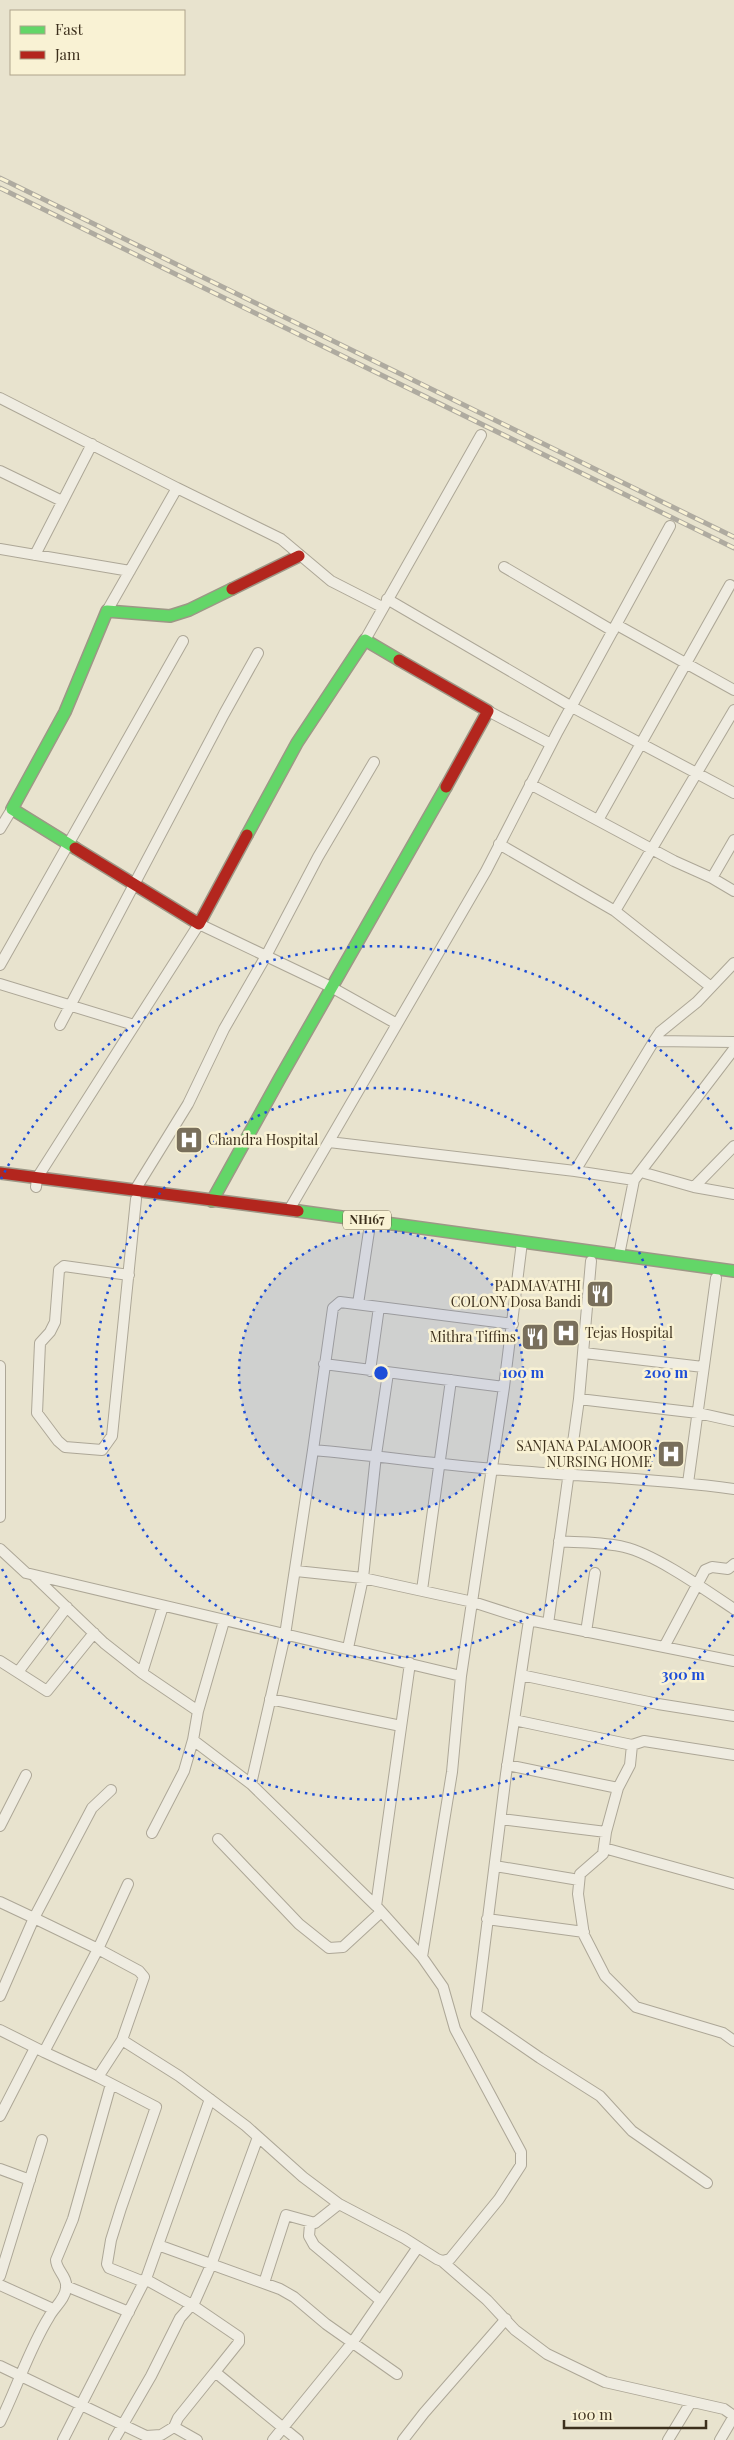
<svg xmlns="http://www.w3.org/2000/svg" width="734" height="2440" font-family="'Playfair Display',serif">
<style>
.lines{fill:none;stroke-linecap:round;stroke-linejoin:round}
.street-casing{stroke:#ada797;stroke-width:12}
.fast-casing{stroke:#9d9786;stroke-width:14}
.jam-casing{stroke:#9d9786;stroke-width:14}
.street{stroke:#efece1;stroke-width:10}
.fast{stroke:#63d668;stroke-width:11}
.jam{stroke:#b3261e;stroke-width:11}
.rail-casing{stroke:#afaba0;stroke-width:5}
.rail{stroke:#f9f2d4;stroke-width:3;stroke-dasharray:9;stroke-linecap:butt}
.ring{fill:none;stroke:#1d4ed8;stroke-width:2.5;stroke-dasharray:2.5 5}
.labels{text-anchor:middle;stroke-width:5;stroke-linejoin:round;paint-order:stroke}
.shield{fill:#f9f2d4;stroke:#756a54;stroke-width:1}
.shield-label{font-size:12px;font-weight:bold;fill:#3d301d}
.poi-label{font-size:14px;fill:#3d301d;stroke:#f9f2d4;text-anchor:end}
.centre{fill:#1d4ed8;stroke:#f9f2d4;stroke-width:2.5}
.ring-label{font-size:15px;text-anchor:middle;font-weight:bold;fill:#1d4ed8;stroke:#f9f2d4;stroke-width:5;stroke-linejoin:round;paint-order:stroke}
</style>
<rect width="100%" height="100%" fill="#e8e3ce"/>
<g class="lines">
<g class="street-casing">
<path id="street" d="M0,398l177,90 -70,123
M0,471l62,30
M177,488l104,51 50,42 51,26
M0,549l130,22
M35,555l57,-111
M504,567l109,64
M387,599l185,108 162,86
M617,625l117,65
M365,640l116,-205
M488,711l63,33
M530,784l144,77 38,17 22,-38
M598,820l132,-235
M0,829l12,-20
M499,844l116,67 96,76
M712,878l22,13
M615,911l119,-201
M734,963l-37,39 -37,30 -6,9 80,1
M0,965l183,-324
M0,984l134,41
M60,1025l164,-311 34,-61
M654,1041l-79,130 59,9 100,-131
M329,1142l246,29
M641,1172l53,15 40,-41
M36,1187l1,-9 162,-254 132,63 66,37
M694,1187l40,7
M135,1190l53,-86 36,-75 42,-73 52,-99 56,-95
M289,1210l197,-339 72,-140 112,-205
M619,1255l15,-75
M129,1275l-65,-9 -5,4 -4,52 -5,10 -10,11 -3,70 21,28 7,6 37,3 10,-14 24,-237
M358,1304l11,-73
M584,1353l119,14
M324,1364l180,23
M0,1366v151
M370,1371l9,-64
M579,1399l12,-138
M313,1450l20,-142 7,-6 173,22
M688,1483l28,-205
M559,1541c22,2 44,1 65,6 31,7 83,44 110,62
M0,1549l26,24 435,103 43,-289 18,-145
M296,1571l67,7 110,24 56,18 205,41
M34,1576l70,67 38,30 21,-67
M422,1590l29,-210
M529,1620l-23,154 -30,240 64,44 60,38 32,35 75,52
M224,1621l-26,90 -5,29 58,44 34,-149 28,-185c68,6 136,16 205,21 72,6 144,8 216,18
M548,1624l31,-225 119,14 36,8
M586,1632l9,-59
M664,1647l41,-77 7,-3 16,2 6,-5
M348,1648l15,-70 13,-123 12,-82
M0,1661l47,30 47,-58
M18,1672l49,-65
M142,1673l56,38
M521,1675l137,29 76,12
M270,1699l131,27
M514,1720l118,25 -2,20 -12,23 -12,44
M632,1745l12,-4 90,14
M507,1765l111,23
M251,1784l125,122 34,-243
M501,1819l105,13 -3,22 -23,20 -2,20 6,41 21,41 31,31 87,26 11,8
M0,1826l26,-51
M152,1833l32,-62 9,-31
M218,1839l81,85 30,24 14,-1 38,-35
M604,1848l130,36
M495,1866l84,14
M0,1902l34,16 58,-110 19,-18
M378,1908l44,49
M487,1919l97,13
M0,1996l34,-78 64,31 30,-65
M0,2030l44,22 54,-103 41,22 5,6 -22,63 57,36 67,50 57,51 36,27 65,34 33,21 5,2 8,-2 49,-60 22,-34v-13l-66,-123 -12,-42 -21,-30 30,-185 9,-96
M122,2040l-24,37 58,30 -35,101 -10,32 -4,24 2,4 35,14
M44,2052l54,25
M0,2116l35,-68
M0,2169l30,11
M310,2224l-1,12 5,9 67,56
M158,2245l122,44 14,8 32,27 71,50
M442,2261l45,39 28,30 32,24 58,28 119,27 10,7
M0,2276l42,-136
M145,2279l47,26 47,32v5l-24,30 83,68
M264,2283l22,-68 29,8 24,-19
M0,2285l53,24
M66,2286l63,26
M0,2366l146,70 15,-1 13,-8 23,13
M0,2422c17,-34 29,-73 49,-105 5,-10 16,-17 17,-29 2,-11 -10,-18 -10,-28l17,-41 38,-135
M174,2427l4,-9 37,-46
M63,2440l84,-164 63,-177
M114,2440l37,-64 29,-58 15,-17 16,-36 47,-128
M273,2440l79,-97 66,-96
M403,2440l21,-27 82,-94
M668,2440l23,-38
M720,2440l14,-24"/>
</g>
<g class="fast-casing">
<path id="fast" d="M247,835l50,-92 68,-103 34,20
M75,848l-63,-39 53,-97 42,-101 63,5 19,-6 43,-21
M212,1201l68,-123 166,-291
M298,1211l436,60"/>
</g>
<g class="jam-casing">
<path id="jam" d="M232,589l67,-33
M399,660l89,51 -42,76
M75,848l124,76 48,-89
M0,1173l298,38"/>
</g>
<use href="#street" class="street"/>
<use href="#fast" class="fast"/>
<use href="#jam" class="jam"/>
<g class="rail-casing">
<path id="rail" d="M0,178l734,359
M0,188l734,360"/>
</g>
<use href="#rail" class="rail"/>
</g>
<circle cx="381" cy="1373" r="142" fill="#1d4ed8" fill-opacity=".12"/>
<g class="ring">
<circle cx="381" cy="1373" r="142"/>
<circle cx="381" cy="1373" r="285"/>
<path d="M733 1615A427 427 0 0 1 1 1567M1 1179A427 427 0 0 1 733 1131"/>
</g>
<defs>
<g id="hospital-square" transform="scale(1.4375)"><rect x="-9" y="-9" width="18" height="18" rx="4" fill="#796f5b" stroke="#f9f2d4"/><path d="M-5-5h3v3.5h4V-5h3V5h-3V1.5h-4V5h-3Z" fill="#fff"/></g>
<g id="restaurant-square" transform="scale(1.4375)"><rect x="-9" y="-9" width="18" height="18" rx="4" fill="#796f5b" stroke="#f9f2d4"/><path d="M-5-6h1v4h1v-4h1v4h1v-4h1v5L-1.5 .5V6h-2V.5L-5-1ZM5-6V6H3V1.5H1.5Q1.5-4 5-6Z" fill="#fff"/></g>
</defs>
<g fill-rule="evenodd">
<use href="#hospital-square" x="189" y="1140"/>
<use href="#restaurant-square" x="600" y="1294"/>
<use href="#hospital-square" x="566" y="1333"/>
<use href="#restaurant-square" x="535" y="1337"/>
<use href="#hospital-square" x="671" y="1454"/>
</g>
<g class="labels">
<rect class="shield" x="343" y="1210.5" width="48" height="19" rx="4"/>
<g class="shield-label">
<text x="367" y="1224">NH167</text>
</g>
<g class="poi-label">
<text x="208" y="1145" text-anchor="start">Chandra Hospital</text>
<text x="581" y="1291">PADMAVATHI<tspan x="581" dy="16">COLONY Dosa Bandi</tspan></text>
<text x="585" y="1338" text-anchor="start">Tejas Hospital</text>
<text x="516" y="1342">Mithra Tiffins</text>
<text x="652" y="1451">SANJANA PALAMOOR<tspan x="652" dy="16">NURSING HOME</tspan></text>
</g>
</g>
<circle cx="381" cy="1373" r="8" class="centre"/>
<g class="ring-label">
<text x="523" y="1378">100 m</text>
<text x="666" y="1378">200 m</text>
<text x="683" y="1680">300 m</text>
</g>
<rect x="10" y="10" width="175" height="65" fill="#f9f2d4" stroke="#aea48b"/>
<rect x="20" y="26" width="25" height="8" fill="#63d668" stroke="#aea48b"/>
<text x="55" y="35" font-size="15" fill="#3d301d">Fast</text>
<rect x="20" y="51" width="25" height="8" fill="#b3261e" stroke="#aea48b"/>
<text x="55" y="60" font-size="15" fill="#3d301d">Jam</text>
<path d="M564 2420v8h142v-8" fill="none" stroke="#3d301d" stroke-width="2.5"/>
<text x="572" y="2420" font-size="15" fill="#3d301d" stroke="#f9f2d4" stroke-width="4" paint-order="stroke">100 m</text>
</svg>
